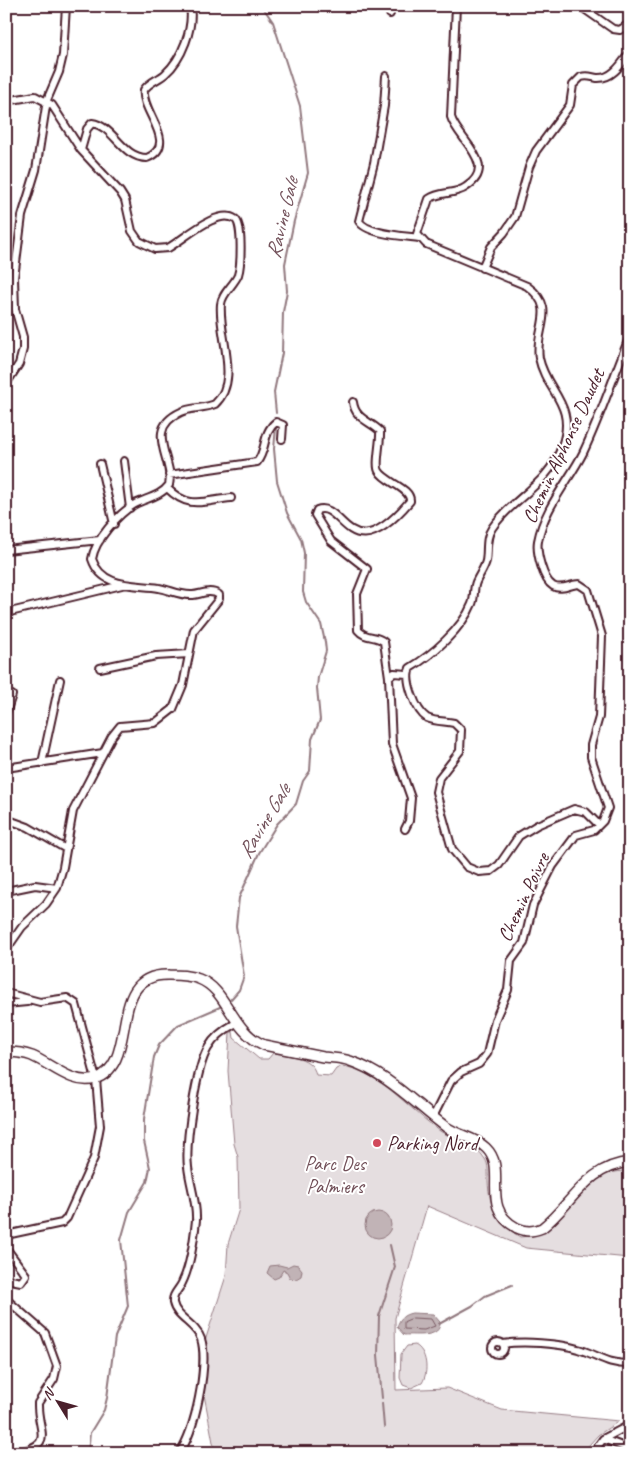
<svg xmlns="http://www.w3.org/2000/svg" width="636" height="1459" font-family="Caveat,sans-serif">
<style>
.green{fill:#e5dee0;stroke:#987e86}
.water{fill:#c1b3b6;stroke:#91787e}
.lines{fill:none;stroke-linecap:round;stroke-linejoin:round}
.shore{stroke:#7a5a63;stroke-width:1}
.stream{stroke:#91787e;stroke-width:2}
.minor-casing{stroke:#4a1f2b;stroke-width:10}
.secondary-casing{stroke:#4a1f2b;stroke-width:12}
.minor{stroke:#fff;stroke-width:6}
.secondary{stroke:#fff;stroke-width:9}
.poi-dot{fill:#d1495b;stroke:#fff;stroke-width:2}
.labels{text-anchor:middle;stroke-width:4;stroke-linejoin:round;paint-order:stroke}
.street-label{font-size:20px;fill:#4a1f2b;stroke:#fff}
.poi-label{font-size:20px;fill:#4a1f2b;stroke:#fff;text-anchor:start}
.park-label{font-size:20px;fill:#714f58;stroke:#fff}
.water-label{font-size:21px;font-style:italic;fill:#74535c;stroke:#fff}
</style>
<rect width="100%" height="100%" fill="#fff"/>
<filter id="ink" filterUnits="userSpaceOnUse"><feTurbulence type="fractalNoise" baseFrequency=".02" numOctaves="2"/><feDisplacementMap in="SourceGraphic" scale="10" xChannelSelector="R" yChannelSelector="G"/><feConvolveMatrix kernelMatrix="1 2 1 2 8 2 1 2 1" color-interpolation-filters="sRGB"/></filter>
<g filter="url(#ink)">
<path class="green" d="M230,1032h3l1,6 25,21h9l5,-6c16,2 40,4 43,22l15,1 5,-7 6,-3c37,5 69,45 98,65 15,10 35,11 45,28 4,6 3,15 3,22 1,26 10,42 32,56 43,-2 44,-41 75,-59 11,-6 23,-6 35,-8l-1,88 -103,-10 -99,-42 -32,112 1,72 51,-2 55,22 117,11 -21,14 -16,18h-367l-12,-64 2,-48 21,-65 2,-32 11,-35 -1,-52 -4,-13 -6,-73z
M415,1345c12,6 14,27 7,38l-11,5 -8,-3 -3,-7 1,-24 6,-8z"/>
<path class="water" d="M365 1225a13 13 0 1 1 26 0a13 13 0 1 1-26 0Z
M293,1264l5,1 4,5 -1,6 -5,3 -6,-1 -3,-6 -4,-2 -4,7 -5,2 -7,-6 3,-7 9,-1 8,2z
M412,1313l21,1 7,8c1,17 -24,12 -36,13l-7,-8c3,-9 6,-12 15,-14z"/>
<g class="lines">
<path class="shore" d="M413,1318l18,1 4,7 -11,4 -20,-1v-7z"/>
<path class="stream" d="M262,6l11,16 27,84 8,67 -14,48 -9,43 2,27 -4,21 -1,41 -8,39 2,21
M231,999l8,-9 5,-14 -8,-50 3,-28 20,-45 18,-29 19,-20 7,-23 7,-10 2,-32 8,-19 -3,-32 1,-11 8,-26 -1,-9 -4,-18 -15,-22 -3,-10 1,-39 -3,-14 -14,-26 -10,-32 -3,-32 2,-22
M439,1324l33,-18 13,-10 27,-11
M382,1398l-4,-43 1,-39 16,-49 -5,-22
M382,1403l2,24
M88,1453l2,-20 14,-23 3,-12 8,-61 13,-31 -7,-66 8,-28 18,-30 3,-14 -6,-27v-22l10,-62 5,-12 19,-20 42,-18"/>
<g class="minor-casing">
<path id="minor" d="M456,6l-5,111c6,22 49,48 15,70 -11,8 -26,4 -37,12l-12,35 9,10 101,42c32,23 7,42 12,72 7,34 38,46 23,88 -14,40 -49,51 -70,82 -7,10 -4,22 -6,33 -2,8 -7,14 -10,21 -3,7 -1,15 -4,22 -10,25 -40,51 -62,64 -6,12 6,43 17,50 9,4 18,3 27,5l7,7 -1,21 -21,27 -3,14 16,57 15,18 12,5 12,-1 8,-6 20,-29 18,-11 37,-16 12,3 12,12
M580,6l33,23 7,1 10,-7
M390,14l1,-8
M386,76l-2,30 -10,57 -15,58c7,13 45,15 60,17
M6,101l29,-5 17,9 29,45 39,42 5,8 7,31 7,10 16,8 13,-1c15,-8 50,-41 67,-29 8,5 6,47 3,56 -4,10 -16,18 -17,29 -3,31 20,76 -6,100 -11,5 -24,3 -34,8 -39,18 -6,48 -12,73 -8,11 -22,13 -34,19 -17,10 -40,36 -43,55 10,30 43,25 67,29 11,2 22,8 34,7 9,-1 17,-6 26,0v4l-25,31 -11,55 -10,24 -18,14 -35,3 -8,10 -39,75 -10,56 -6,21 -11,16 -24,23 -16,23
M81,150l6,-21 5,-6c22,3 30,35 55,35 33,-14 -7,-47 -3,-68 5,-8 14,-10 21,-16 17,-15 29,-46 25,-68
M482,268l9,-21 13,-14 11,-16 14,-50 7,-16 34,-46 3,-20 8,-8c7,-2 10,0 16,1 16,1 25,-15 33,-26
M6,384l13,-20 4,-15v-12l-8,-28 -1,-31 8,-62 14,-46 11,-70 12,-28 4,-17 3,-49
M353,402c2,17 17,19 27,29 1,10 -5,34 -1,40 6,11 32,17 31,30 -62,73 -66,-1 -93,9l-2,5 16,26 36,28 -10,25 1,36c7,9 19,5 26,12l5,35 3,67 19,54 -2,23 -4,8
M124,461l6,47
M100,464l14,60
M169,475l88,-13c10,-12 5,-29 19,-40l7,3 -1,14
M167,488c22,22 36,13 64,10
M6,550l94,-10
M6,613l116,-28
M100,668l56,-12 33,-2
M389,677l5,-4 13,1
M6,713l6,-18
M42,763l18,-83
M6,768l97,-15
M6,819l22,8 38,22
M6,891l29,-6 22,3
M6,993l34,9 27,-4 9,6 20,75 4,47 -6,32 -27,60 -5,5 -56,12
M6,1004l21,-2
M433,1117l18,-36 10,-9 18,-8 8,-10 8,-34 13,-30 3,-29 13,-18 9,-38 20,-39 23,-31 18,-5 9,-9 5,-13 -17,-51v-12l8,-28 3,-81 -14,-46 -9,-6c-8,0 -18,7 -26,2 -10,-6 -17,-34 -15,-45 6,-33 31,-60 45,-88 18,-38 31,-78 47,-117
M6,1248l20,27 -5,7 -15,-3
M6,1299l39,34 12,33 -3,13 -16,24c-1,30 19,41 -23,50
M492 1348a6 6 0 1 1 12 0a6 6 0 1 1-12 0Z
M503,1344c19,-3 56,-1 75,5 21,6 27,15 52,15
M603,1439l27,10
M179,1453c16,-20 30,-90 22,-114 -5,-15 -25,-21 -28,-36 -1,-9 6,-13 9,-20 9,-18 12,-43 14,-63 1,-18 -6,-35 -8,-53 -3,-24 8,-99 20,-119 6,-11 17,-19 28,-25
M593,1453l10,-14 23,-12 4,-6"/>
</g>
<g class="secondary-casing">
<path id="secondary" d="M6,1052c9,0 18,1 26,4 19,8 42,30 63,23 47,-16 9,-106 74,-104 10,0 20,0 30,4 29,11 32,52 65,66 20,4 39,8 59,12 9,1 19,1 27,4 37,12 65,43 96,66 13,9 29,10 40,21 23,22 -8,59 31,80 9,4 15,4 25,0 30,-24 45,-62 88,-66"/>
</g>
<use href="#minor" class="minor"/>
<use href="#secondary" class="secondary"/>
</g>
</g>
<circle class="poi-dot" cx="377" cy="1143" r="5"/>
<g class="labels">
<g class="street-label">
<text transform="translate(563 446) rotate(-65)" y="7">Chemin Alphonse Daudet</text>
<text transform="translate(523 897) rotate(-65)" y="7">Chemin Poivre</text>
</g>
<g class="poi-label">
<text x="387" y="1150">Parking Nord</text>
</g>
<g class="park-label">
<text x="335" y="1170">Parc Des<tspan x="335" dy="23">Palmiers</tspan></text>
</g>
<g class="water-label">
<text transform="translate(282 218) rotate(-77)" y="7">Ravine Gale</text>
<text transform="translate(264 821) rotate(-59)" y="7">Ravine Gale</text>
</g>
</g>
<rect width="636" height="1459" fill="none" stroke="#fff" stroke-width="25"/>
<rect x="12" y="12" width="611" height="1434" fill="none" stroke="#4a1f2b" stroke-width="2" filter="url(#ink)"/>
<g transform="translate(58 1402) rotate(307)" stroke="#ffffff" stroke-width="4" paint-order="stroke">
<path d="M0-4L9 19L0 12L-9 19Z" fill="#4a1f2b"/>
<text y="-8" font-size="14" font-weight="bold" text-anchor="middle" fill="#4a1f2b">N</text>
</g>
</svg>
